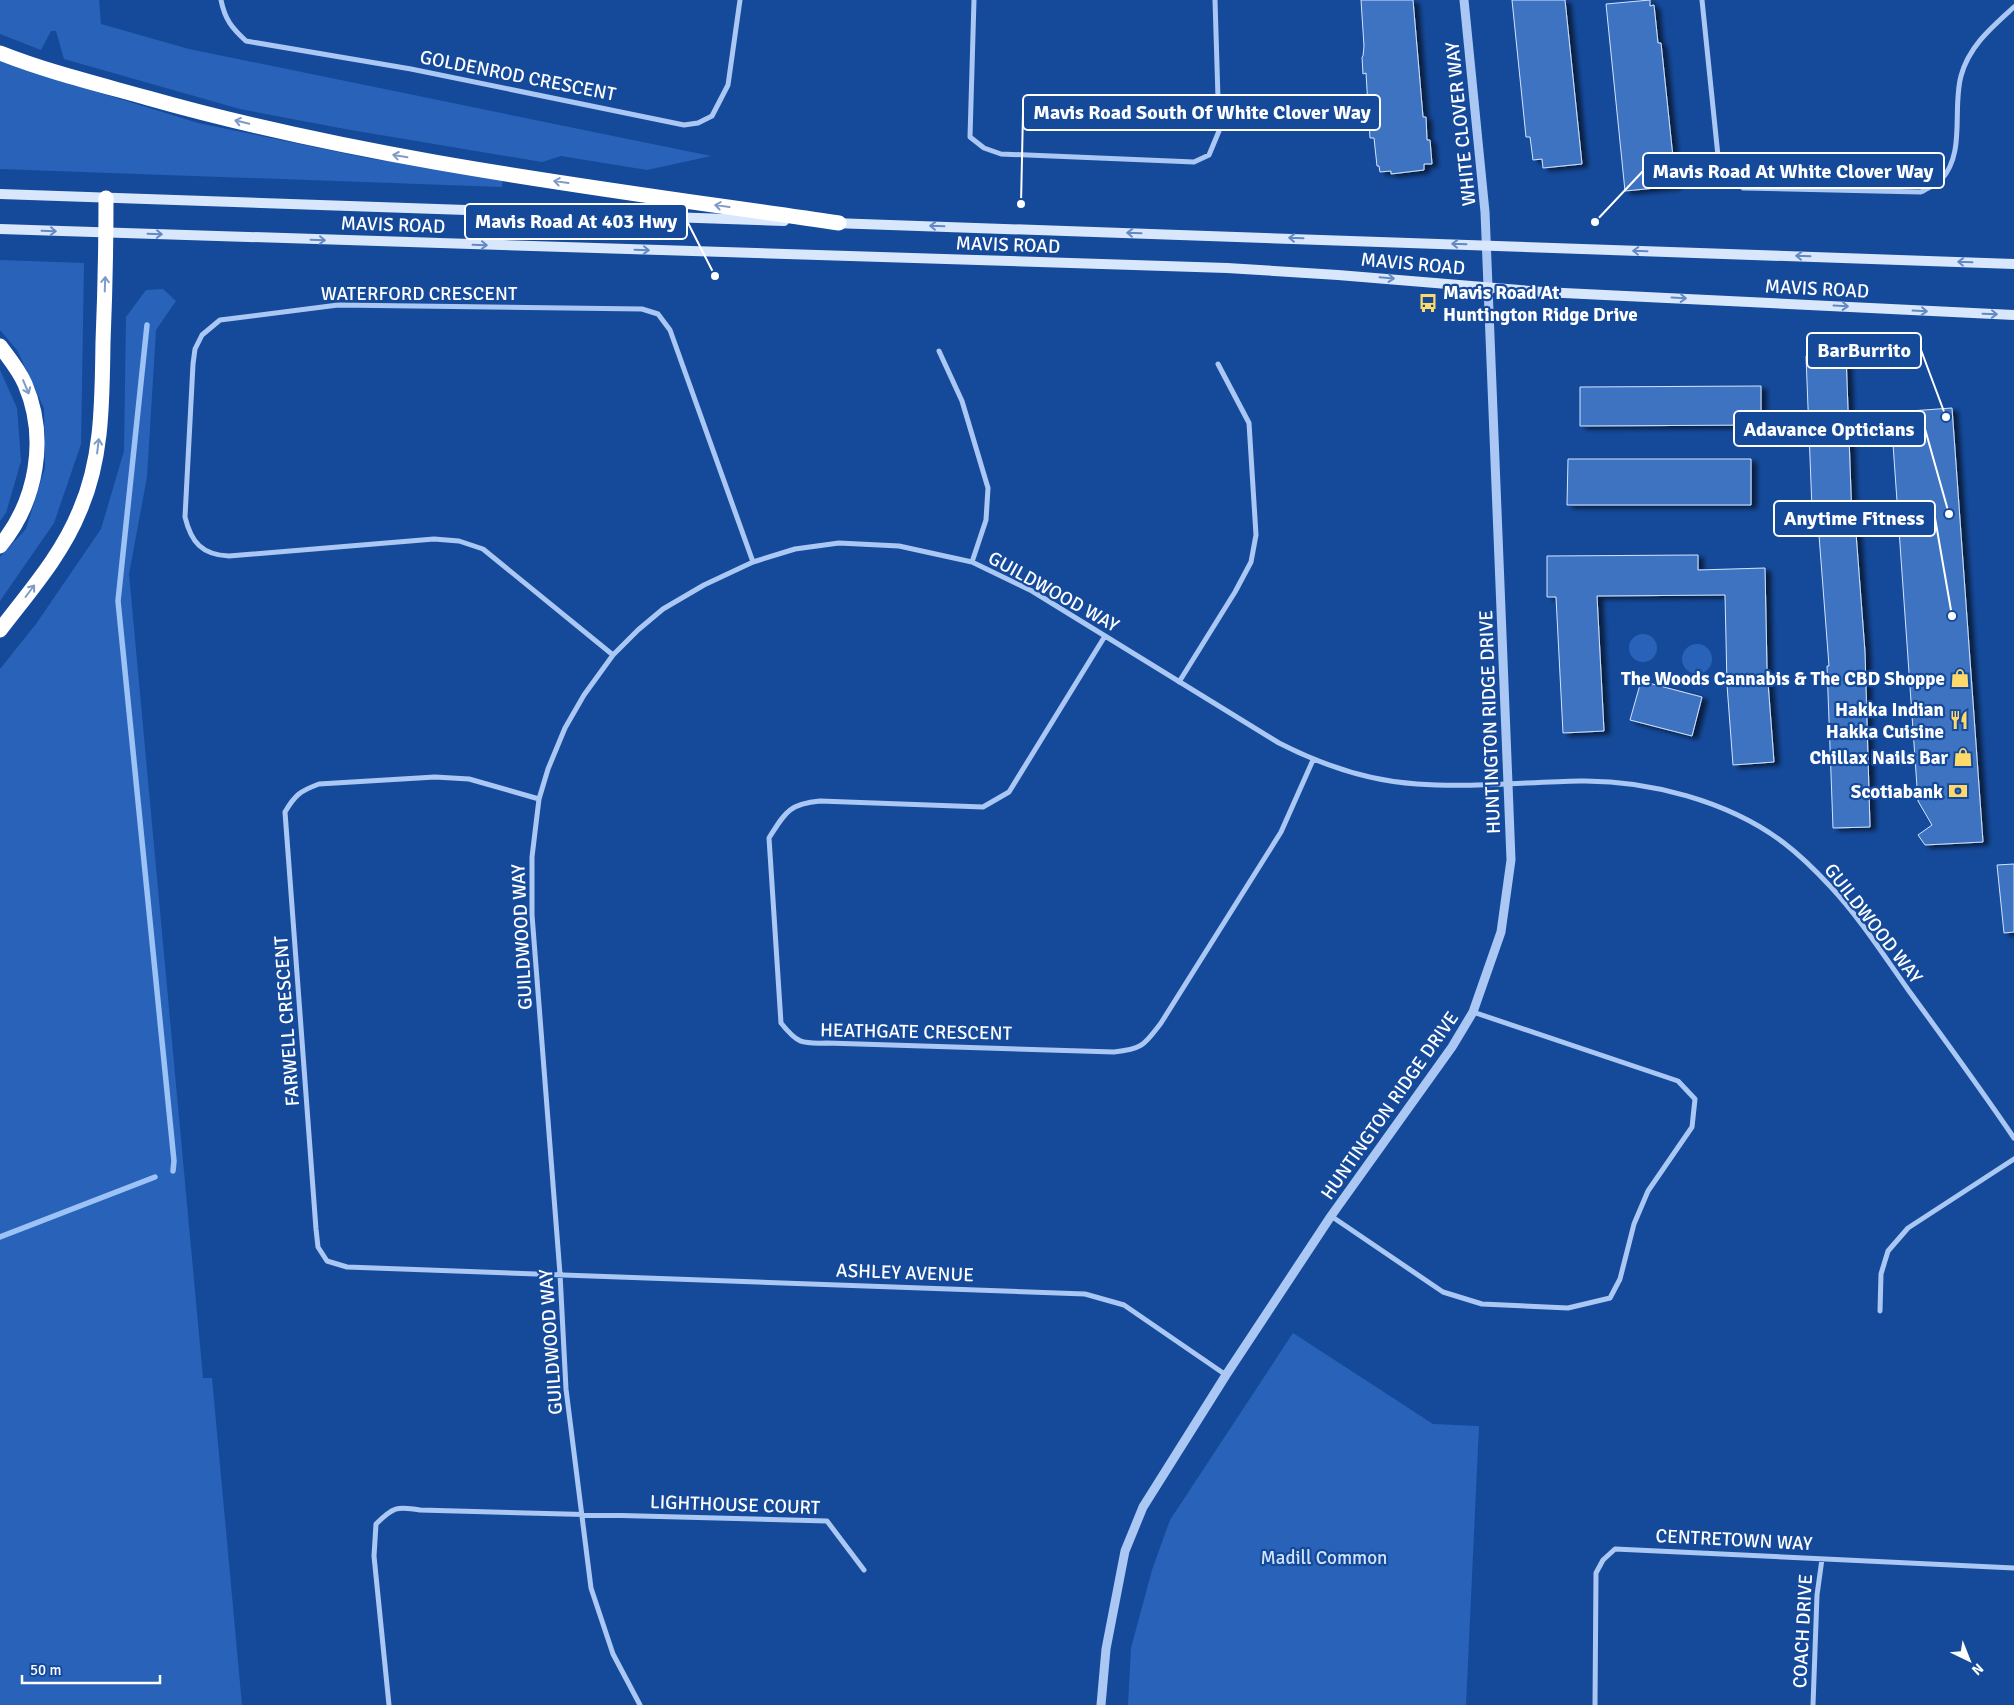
<svg xmlns="http://www.w3.org/2000/svg" width="2014" height="1705" font-family="Signika,sans-serif">
<style>
.green{fill:#2863b9}
.lines{fill:none;stroke-linecap:round;stroke-linejoin:round}
.stream{stroke:#9cc2f6;stroke-width:5.5}
.building{fill:#3d73c1;stroke:#d2e4fd;filter:url(#shadow)}
.minor{stroke:#aac8f3;stroke-width:5}
.tertiary{stroke:#aac8f3;stroke-width:9}
.secondary{stroke:#d9e7fd;stroke-width:10}
.motorway{stroke:#fff;stroke-width:15}
.oneway{stroke:#7e9bc8}
.oneway2{stroke:#6389c2}
.labels{text-anchor:middle;stroke-width:4.5;stroke-linejoin:round;paint-order:stroke}
.street-label{font-size:19px;fill:#fff;stroke:#154a9b}
.poi-label{font-size:19px;font-weight:bold;fill:#fff;stroke:#154a9b;text-anchor:end}
.park-label{font-size:19px;fill:#d2e4fd;stroke:#154a9b}
.leader{fill:none;stroke:#fff;stroke-width:2}
.callout-dot{fill:#fff;stroke:#154a9b;stroke-width:2}
.callout{fill:#154a9b;stroke:#fff;stroke-width:2}
.callout-label{font-size:20px;text-anchor:middle;font-weight:bold;fill:#fff}
</style>
<defs>
<filter id="shadow"><feDropShadow dx="5.5" dy="3" stdDeviation="2.5" flood-color="#0009"/></filter>
</defs>
<rect width="100%" height="100%" fill="#154a9b"/>
<path class="green" d="M0,0h99l2,24 88,25 522,107 -64,14 -86,-14 -19,6 -197,-33 -105,-20 -176,-50 -8,-28h-5l-10,19 -41,-16z
M0,59l55,20 143,44 169,35 136,20 -1,9 -502,-18z
M0,260l84,3 -3,181 -27,79 -54,78v-44l26,-28 19,-61 -1,-60 -27,-58 -17,-20z
M163,289l13,12 -20,29 -9,147 -18,97 74,804h9l30,327h-242v-1036l36,-45 65,-95 23,-78 2,-134 20,-27z
M0,370l17,38 4,53 -15,52 -6,8z
M1629 648a14 14 0 1 1 28 0a14 14 0 1 1-28 0Z
M1682 659a15 15 0 1 1 30 0a15 15 0 1 1-30 0Z
M1293,1333l140,91 46,2 -13,279h-338l3,-57 21,-78 18,-50z"/>
<g class="lines">
<path class="stream" d="M147,325l-29,276 56,560 -1,10
M0,1237l155,-60"/>
</g>
<path class="building" d="M1361,0h52l10,117h3l1,23h3l2,24h-8v6l-33,4v-3l-11,1 -1,-6h-2l-3,-28h-4l-4,-65 -3,1 -1,-17 1,-1 1,-10z
M1512,0h53l17,164 -39,4 -1,-9 -9,1 -3,-23h-4z
M1650,0v6l4,-1 4,38h3l15,143 -51,5 -19,-187z
M1846,354l6,166h3l10,132 5,175 -37,1 -6,-162h2l-12,-157h-5l-6,-153z
M1761,386v39l-181,1v-39z
M1952,408l31,434 -58,3 -7,-10 14,-10 -14,-24 -25,-357 19,-2 -2,-31z
M1568,459h183v46h-184z
M1698,555v15l67,-2 2,101 7,93 -41,3 -6,-80 -2,-90 -128,1 7,135 -41,2 -7,-136h-9v-41z
M1641,681l61,16 -10,39 -62,-16z
M2014,864v68l-10,1 -7,-68z"/>
<g class="lines">
<path class="minor" d="M221,0c4,20 11,28 25,41l165,28 273,56 14,-2 14,-7 16,-31 12,-85
M974,0l-4,137 14,11 17,6 193,8 15,-7 10,-24 -4,-131
M1702,0l16,156 25,32 178,4c6,-4 15,-7 20,-12 25,-27 11,-71 20,-104 8,-30 31,-49 53,-69
M939,351l23,50 26,87 -2,32 -14,42
M1105,636l-96,156 -26,15 -163,-6c-32,3 -35,12 -51,37l12,185c16,20 20,21 46,20l287,9c29,-3 30,-7 47,-29l120,-191 32,-72
M613,655l-130,-106 -24,-8 -25,-2 -205,17c-27,-1 -38,-14 -44,-39l8,-153 2,-15 7,-14 18,-15 118,-15 304,4 16,5 12,16 83,232
M1179,682l56,-90 16,-30 5,-27 -7,-112 -31,-59
M539,799l-70,-20 -34,-2 -116,7c-19,7 -24,11 -34,28l31,417 2,18 9,14 20,6 738,27 39,11 102,70
M1331,1216l112,76 39,12 86,4 42,-10 10,-19 14,-55 14,-33 44,-64 3,-28 -17,-18 -205,-69
M1880,1311l1,-37 7,-23 20,-23 106,-69
M389,1705l-15,-149 2,-32c17,-17 21,-18 44,-14l407,11 37,49
M640,1705l-27,-51 -22,-66 -25,-199 -6,-115 -28,-359v-58l7,-58 9,-30 17,-41 19,-33 29,-40 25,-25 25,-21 41,-24 49,-23 42,-13 44,-6 60,3 73,16 60,29 247,152c43,22 89,38 138,41 54,4 109,-2 163,-3 68,-1 149,20 204,62 17,13 32,28 46,43 30,32 54,70 79,105 36,49 71,97 105,147
M1595,1705l1,-132 7,-13 12,-11 399,19
M1813,1705l4,-110 5,-36"/>
<path class="tertiary" d="M1101,1705l5,-56 19,-98 18,-44 83,-132 105,-159 121,-169 21,-35 28,-80 10,-72 -3,-76 -23,-572 -21,-212"/>
<path class="secondary" d="M0,194l784,27
M833,223l1181,41
M0,229l1227,39 111,7 205,17 471,23"/>
<path class="motorway" d="M0,53c48,19 98,31 148,45 226,64 460,91 691,125
M0,346c9,12 19,24 25,38 23,54 12,117 -25,162
M0,630c29,-38 62,-75 80,-120 23,-53 22,-111 23,-168 2,-48 3,-96 3,-144"/>
</g>
<defs><path id="oneway-shaft" d="M-6 0H5M1.5-3L5.5 0L1.5 3" fill="none" stroke-width="1.6" stroke-linecap="round" stroke-linejoin="round" transform="scale(1.25)"/></defs>
<g class="oneway">
<use href="#oneway-shaft" transform="translate(242 122) rotate(-167)"/>
<use href="#oneway-shaft" transform="translate(400 156) rotate(-171)"/>
<use href="#oneway-shaft" transform="translate(561 182) rotate(-172)"/>
<use href="#oneway-shaft" transform="translate(722 206) rotate(-172)"/>
<use href="#oneway-shaft" transform="translate(105 284) rotate(-88)"/>
<use href="#oneway-shaft" transform="translate(26 387) rotate(67)"/>
<use href="#oneway-shaft" transform="translate(98 446) rotate(-83)"/>
<use href="#oneway-shaft" transform="translate(30 591) rotate(-53)"/>
</g>
<g class="oneway2">
<use href="#oneway-shaft" transform="translate(937 226) rotate(-178)"/>
<use href="#oneway-shaft" transform="translate(49 231) rotate(2)"/>
<use href="#oneway-shaft" transform="translate(1134 233) rotate(-178)"/>
<use href="#oneway-shaft" transform="translate(155 234) rotate(2)"/>
<use href="#oneway-shaft" transform="translate(1296 238) rotate(-178)"/>
<use href="#oneway-shaft" transform="translate(318 240) rotate(2)"/>
<use href="#oneway-shaft" transform="translate(1459 244) rotate(-178)"/>
<use href="#oneway-shaft" transform="translate(480 245) rotate(2)"/>
<use href="#oneway-shaft" transform="translate(642 250) rotate(2)"/>
<use href="#oneway-shaft" transform="translate(1640 251) rotate(-178)"/>
<use href="#oneway-shaft" transform="translate(1803 256) rotate(-178)"/>
<use href="#oneway-shaft" transform="translate(1965 262) rotate(-178)"/>
<use href="#oneway-shaft" transform="translate(1387 278) rotate(5)"/>
<use href="#oneway-shaft" transform="translate(1679 298) rotate(3)"/>
<use href="#oneway-shaft" transform="translate(1841 306) rotate(3)"/>
<use href="#oneway-shaft" transform="translate(1920 311) rotate(3)"/>
<use href="#oneway-shaft" transform="translate(1990 314) rotate(2)"/>
</g>
<defs>
<g id="bus-bare" transform="scale(1.5)"><path d="M-5-6H5V4H4V6H2V4H-2V6H-4V4H-5ZM-3.5-4V0h7V-4ZM-3.5 1.2v1.5H-2V1.2ZM2 1.2v1.5H3.5V1.2Z" fill="#ffda6b" stroke="#154a9b" stroke-width="2.5" paint-order="stroke"/></g>
<g id="shop-bare" transform="scale(1.5)"><path d="M-5-2.5h2.3a2.7 3.5 0 0 1 5.4 0H5L5.5 6h-11ZM-1.5-2.5h3a1.5 2.3 0 0 0-3 0Z" fill="#ffda6b" stroke="#154a9b" stroke-width="2.5" paint-order="stroke"/></g>
<g id="restaurant-bare" transform="scale(1.5)"><path d="M-5-6h1v4h1v-4h1v4h1v-4h1v5L-1.5 .5V6h-2V.5L-5-1ZM5-6V6H3V1.5H1.5Q1.5-4 5-6Z" fill="#ffda6b" stroke="#154a9b" stroke-width="2.5" paint-order="stroke"/></g>
<g id="bank-bare" transform="scale(1.5)"><path d="M-6-4H6V4H-6ZM0-2.3a2.3 2.3 0 1 0 0 4.6a2.3 2.3 0 1 0 0-4.6Z" fill="#ffda6b" stroke="#154a9b" stroke-width="2.5" paint-order="stroke"/></g>
</defs>
<g fill-rule="evenodd">
<use href="#bus-bare" x="1428" y="303"/>
<use href="#shop-bare" x="1960" y="678"/>
<use href="#restaurant-bare" x="1959" y="720"/>
<use href="#shop-bare" x="1963" y="757"/>
<use href="#bank-bare" x="1958" y="791"/>
</g>
<g class="labels">
<g class="street-label">
<text transform="translate(518 75) rotate(11)" y="7">GOLDENROD CRESCENT</text>
<text transform="translate(1460 124) rotate(-96)" y="7">WHITE CLOVER WAY</text>
<text transform="translate(393 224) rotate(2)" y="7">MAVIS ROAD</text>
<text transform="translate(1008 244) rotate(2)" y="7">MAVIS ROAD</text>
<text transform="translate(1413 263) rotate(5)" y="7">MAVIS ROAD</text>
<text transform="translate(1817 288) rotate(3)" y="7">MAVIS ROAD</text>
<text x="419" y="300">WATERFORD CRESCENT</text>
<text transform="translate(1054 591) rotate(29)" y="7">GUILDWOOD WAY</text>
<text transform="translate(1489 722) rotate(-92)" y="7">HUNTINGTON RIDGE DRIVE</text>
<text transform="translate(1874 923) rotate(52)" y="7">GUILDWOOD WAY</text>
<text transform="translate(521 937) rotate(-93)" y="7">GUILDWOOD WAY</text>
<text transform="translate(286 1021) rotate(-94)" y="7">FARWELL CRESCENT</text>
<text transform="translate(916 1031) rotate(1)" y="7">HEATHGATE CRESCENT</text>
<text transform="translate(1389 1105) rotate(-55)" y="7">HUNTINGTON RIDGE DRIVE</text>
<text transform="translate(905 1272) rotate(2)" y="7">ASHLEY AVENUE</text>
<text transform="translate(550 1342) rotate(-94)" y="7">GUILDWOOD WAY</text>
<text transform="translate(735 1504) rotate(2)" y="7">LIGHTHOUSE COURT</text>
<text transform="translate(1734 1539) rotate(3)" y="7">CENTRETOWN WAY</text>
<text transform="translate(1802 1631) rotate(-87)" y="7">COACH DRIVE</text>
</g>
<g class="poi-label">
<text x="1443" y="299" text-anchor="start">Mavis Road At<tspan x="1443" dy="22">Huntington Ridge Drive</tspan></text>
<text x="1945" y="685">The Woods Cannabis &amp; The CBD Shoppe</text>
<text x="1944" y="716">Hakka Indian<tspan x="1944" dy="22">Hakka Cuisine</tspan></text>
<text x="1948" y="764">Chillax Nails Bar</text>
<text x="1943" y="798">Scotiabank</text>
</g>
<g class="park-label">
<text x="1324" y="1564">Madill Common</text>
</g>
</g>
<path class="leader" d="M1021 204L1023 112M1595 222L1643 171M715 276L687 221M1946 417L1921 350M1949 514L1925 429M1952 616L1935 518"/>
<g class="callout-dot">
<circle cx="1021" cy="204" r="5"/>
<circle cx="1595" cy="222" r="5"/>
<circle cx="715" cy="276" r="5"/>
<circle cx="1946" cy="417" r="5"/>
<circle cx="1949" cy="514" r="5"/>
<circle cx="1952" cy="616" r="5"/>
</g>
<g class="callout">
<rect x="1023" y="95" width="357" height="35" rx="5"/>
<rect x="1643" y="153" width="301" height="35" rx="5"/>
<rect x="465" y="204" width="222" height="35" rx="5"/>
<rect x="1807" y="333" width="114" height="35" rx="5"/>
<rect x="1734" y="411" width="191" height="35" rx="5"/>
<rect x="1774" y="501" width="161" height="35" rx="5"/>
</g>
<g class="callout-label">
<text x="1202" y="119">Mavis Road South Of White Clover Way</text>
<text x="1793" y="178">Mavis Road At White Clover Way</text>
<text x="576" y="228">Mavis Road At 403 Hwy</text>
<text x="1864" y="357">BarBurrito</text>
<text x="1829" y="436">Adavance Opticians</text>
<text x="1854" y="525">Anytime Fitness</text>
</g>
<g transform="translate(1969 1660) rotate(137)" stroke="#154a9b" stroke-width="4" paint-order="stroke">
<path d="M0-4L9 19L0 12L-9 19Z" fill="#ffffff"/>
<text y="-8" font-size="14" font-weight="bold" text-anchor="middle" fill="#ffffff">N</text>
</g>
<path d="M22 1675v8h138v-8" fill="none" stroke="#ffffff" stroke-width="2.5"/>
<text x="30" y="1675" font-size="15" fill="#ffffff" stroke="#154a9b" stroke-width="4" paint-order="stroke">50 m</text>
</svg>
